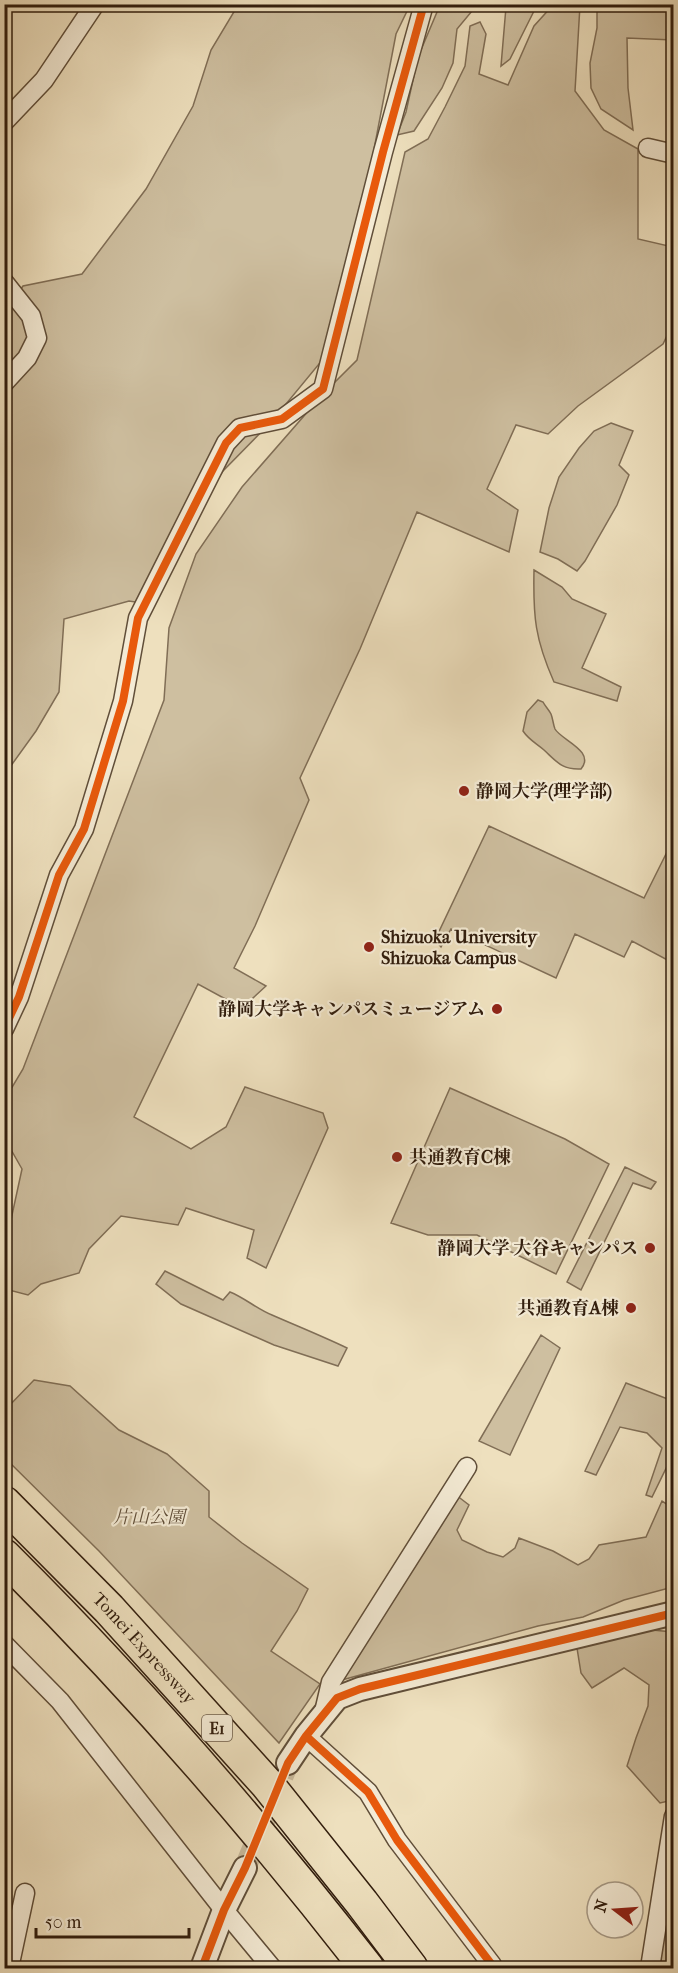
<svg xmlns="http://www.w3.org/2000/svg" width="678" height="1973" font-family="'IM FELL French Canon','Noto Serif JP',serif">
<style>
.green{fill:#cebfa0;stroke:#806e56;stroke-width:1.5}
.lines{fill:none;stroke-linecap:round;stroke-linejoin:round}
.tertiary-tunnel{stroke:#c8b99b;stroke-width:22;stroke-dasharray:22 11;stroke-linecap:butt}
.minor-casing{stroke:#604e39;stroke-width:21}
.tertiary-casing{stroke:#604e39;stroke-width:26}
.motorway-casing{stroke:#311d0d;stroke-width:36}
.minor{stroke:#f4ebd5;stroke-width:18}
.tertiary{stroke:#f4ebd5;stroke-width:22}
.motorway{stroke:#eee0be;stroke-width:33}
.cycleway-casing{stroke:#f4ebd5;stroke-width:11}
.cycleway{stroke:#e8590c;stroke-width:8}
.poi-dot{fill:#8f2418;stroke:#f4ebd5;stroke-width:2}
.labels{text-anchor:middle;stroke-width:4.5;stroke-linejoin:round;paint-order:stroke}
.shield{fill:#f4ebd5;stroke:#6c5b49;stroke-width:1.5}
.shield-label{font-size:16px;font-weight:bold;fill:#311d0d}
.poi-label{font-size:18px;font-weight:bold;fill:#311d0d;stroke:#f4ebd5;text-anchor:start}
.park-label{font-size:18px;font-style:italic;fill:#604e39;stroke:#f4ebd5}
.street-label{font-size:18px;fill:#311d0d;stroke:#f4ebd5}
</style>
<rect width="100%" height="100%" fill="#eee0be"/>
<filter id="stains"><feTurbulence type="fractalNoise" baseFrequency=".00333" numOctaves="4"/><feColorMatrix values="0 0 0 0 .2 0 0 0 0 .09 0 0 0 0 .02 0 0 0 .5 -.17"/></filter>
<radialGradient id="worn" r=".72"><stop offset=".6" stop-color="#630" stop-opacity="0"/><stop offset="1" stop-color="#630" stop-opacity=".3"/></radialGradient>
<path class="green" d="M238,5h172l-14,29 -29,152 -18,63 -13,70 -12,39 -52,63 -49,50 -51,72 -24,61 -19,-3 -65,18 -5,73 -23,39 -31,43v-462l18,-26 59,-12 64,-85 47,-83 18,-56z
M440,5h37l-20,24 -4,34 -11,25 -28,43 -17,4 9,-23 12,-55z
M502,5h35l-27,54 -9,7 5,-59z
M553,5h27l-5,86 29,39 34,19v90l35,8v76l-10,21 -85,62 -30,28 -32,-9 -29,64 31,21 -9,42 -92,-40 -57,137 -60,129 9,22 -54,126 -21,42 32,18 -24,22 -44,-24 -64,133 57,32 35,-22 19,-40 78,26 5,15 -62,140 -19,-10 7,-28 -68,-22 -8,17 -57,-9 -32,33 -10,24 -38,11 -13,11 -23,-6 -1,-58 5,-2 13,-60 -17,-30v-40l18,-30 141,-369 5,-72 27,-74 46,-67 82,-94 33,-33 48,-208 23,-13 17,-32 20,-41 5,-40 10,-4 6,12 -7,40 29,11 26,-59z
M597,5h76v35l-46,-2 1,50 5,42 -32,-21 -10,-21 -1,-25 7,-35z
M611,423l22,8 -14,34 10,10 -12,30 -32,56 -8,10 -19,-12 -18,-7 9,-44 10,-31 20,-29 15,-17z
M534,570l28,17 10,12 34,15 -24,54 39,19 -4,14 -63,-19c-19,-43 -21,-65 -20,-112z
M538,700l5,2c2,4 6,8 8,12 2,5 2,10 4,15 6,11 41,22 26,40 -19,1 -24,-7 -37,-19 -8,-7 -15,-10 -21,-19l4,-19z
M489,826l155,72 28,-56h1v121l-41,-22 -8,16 -49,-23 -19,44 -105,-49 -10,18 -6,-7z
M450,1088l115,51 44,25 -53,110 -79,-39h-49l-37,-12z
M625,1167l31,15 -5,7 -18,-6 -52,107 -14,-8z
M165,1271l58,29 7,-8c15,6 27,17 42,23 25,11 50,21 75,33l-9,18 -64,-21 -93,-41 -25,-20z
M541,1335l19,13 -50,107 -31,-14z
M34,1380l36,6 49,44 48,24 42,37v26l33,26 66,46 -11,22 -26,40 49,33 -41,59 -180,-192 -94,-93v-48z
M626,1383l47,18v53l-21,43 -6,-2 16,-47 -15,-15 -27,-6 -24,48 -11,-4z
M456,1495l13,10 -12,25 5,10 25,12 16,5 12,-9 4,-10 34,13 25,14 11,-6 10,-14 47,-8 16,-36 11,7v79l-49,13 -41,17 -45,9 -196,54z
M652,1630l21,2v168l-13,3 -33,-37 9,-28 12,-32 1,-21 -25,-17 -32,20 -11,-15 -4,-25z
M673,1821v147h-19z"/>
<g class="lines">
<path class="tertiary-tunnel" d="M245,1868l43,-105"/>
<g class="minor-casing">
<path id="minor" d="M4,122l40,-42 51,-76
M648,148l26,6
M4,282l27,34 6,22 -10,20 -23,25
M4,1029l15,-32 40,-122 25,-46 39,-128 15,-83 88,-175 14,-15 42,-9 41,-30 60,-237 41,-148
M4,1644l56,57 164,209 48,58
M324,1712l7,-30 136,-215
M306,1736l62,56 29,48 95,125v3
M9,1968l16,-75
M650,1968l24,-152"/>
</g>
<g class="tertiary-casing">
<path id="tertiary" d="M288,1763l18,-27 31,-38 23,-9 314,-76
M202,1968l22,-58 21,-42"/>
</g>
<g class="motorway-casing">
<g id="motorway">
<path id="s1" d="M4,1503l105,106 158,175 95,119 49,65"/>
<path d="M4,1556c130,129 251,268 363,412"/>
</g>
</g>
<use href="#minor" class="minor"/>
<use href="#tertiary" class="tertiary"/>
<use href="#motorway" class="motorway"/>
<g class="cycleway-casing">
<path id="cycleway" d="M4,1029l15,-32 40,-122 25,-46 39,-128 15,-83 88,-175 14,-15 42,-9 41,-30 60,-237 41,-148
M306,1736l62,56 29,48 95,125v3
M202,1968l22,-58 21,-42 43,-105 18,-27 31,-38 23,-9 314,-76"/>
</g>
<use href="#cycleway" class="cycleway"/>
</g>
<g class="poi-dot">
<circle cx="464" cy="791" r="6"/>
<circle cx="369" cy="947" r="6"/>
<circle cx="497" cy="1009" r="6"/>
<circle cx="397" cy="1157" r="6"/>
<circle cx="650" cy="1248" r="6"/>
<circle cx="631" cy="1308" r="6"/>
</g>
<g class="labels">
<rect class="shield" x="202" y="1715" width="30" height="26" rx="4.5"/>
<g class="shield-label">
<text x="217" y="1734">E1</text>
</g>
<g class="poi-label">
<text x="476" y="797">静岡大学(理学部)</text>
<text x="381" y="943">Shizuoka University<tspan x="381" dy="21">Shizuoka Campus</tspan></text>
<text x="485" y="1015" text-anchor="end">静岡大学キャンパスミュージアム</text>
<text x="409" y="1163">共通教育C棟</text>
<text x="638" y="1254" text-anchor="end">静岡大学 大谷キャンパス</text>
<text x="619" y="1314" text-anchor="end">共通教育A棟</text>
</g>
<g class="park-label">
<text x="149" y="1523">片山公園</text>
</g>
<g class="street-label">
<text dy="6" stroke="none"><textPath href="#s1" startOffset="202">Tomei Expressway</textPath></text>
</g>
</g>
<rect width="678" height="1973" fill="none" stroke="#eee0be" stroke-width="24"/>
<rect x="6" y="6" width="666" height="1961" fill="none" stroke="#311d0d" stroke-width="3"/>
<rect x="12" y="12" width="654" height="1949" fill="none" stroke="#311d0d" stroke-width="1.5"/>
<g transform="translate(615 1910) rotate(287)"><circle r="28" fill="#f4ebd5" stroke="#a69985" stroke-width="1.5"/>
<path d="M0-4.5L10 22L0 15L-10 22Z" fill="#8f2418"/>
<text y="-9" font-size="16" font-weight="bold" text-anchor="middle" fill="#311d0d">N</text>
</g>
<path d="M36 1928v9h153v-9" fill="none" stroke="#311d0d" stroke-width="3"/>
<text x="45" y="1928" font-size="18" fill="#311d0d" stroke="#f4ebd5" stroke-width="4.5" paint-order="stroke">50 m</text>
<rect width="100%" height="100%" filter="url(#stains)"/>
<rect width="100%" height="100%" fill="url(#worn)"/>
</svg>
